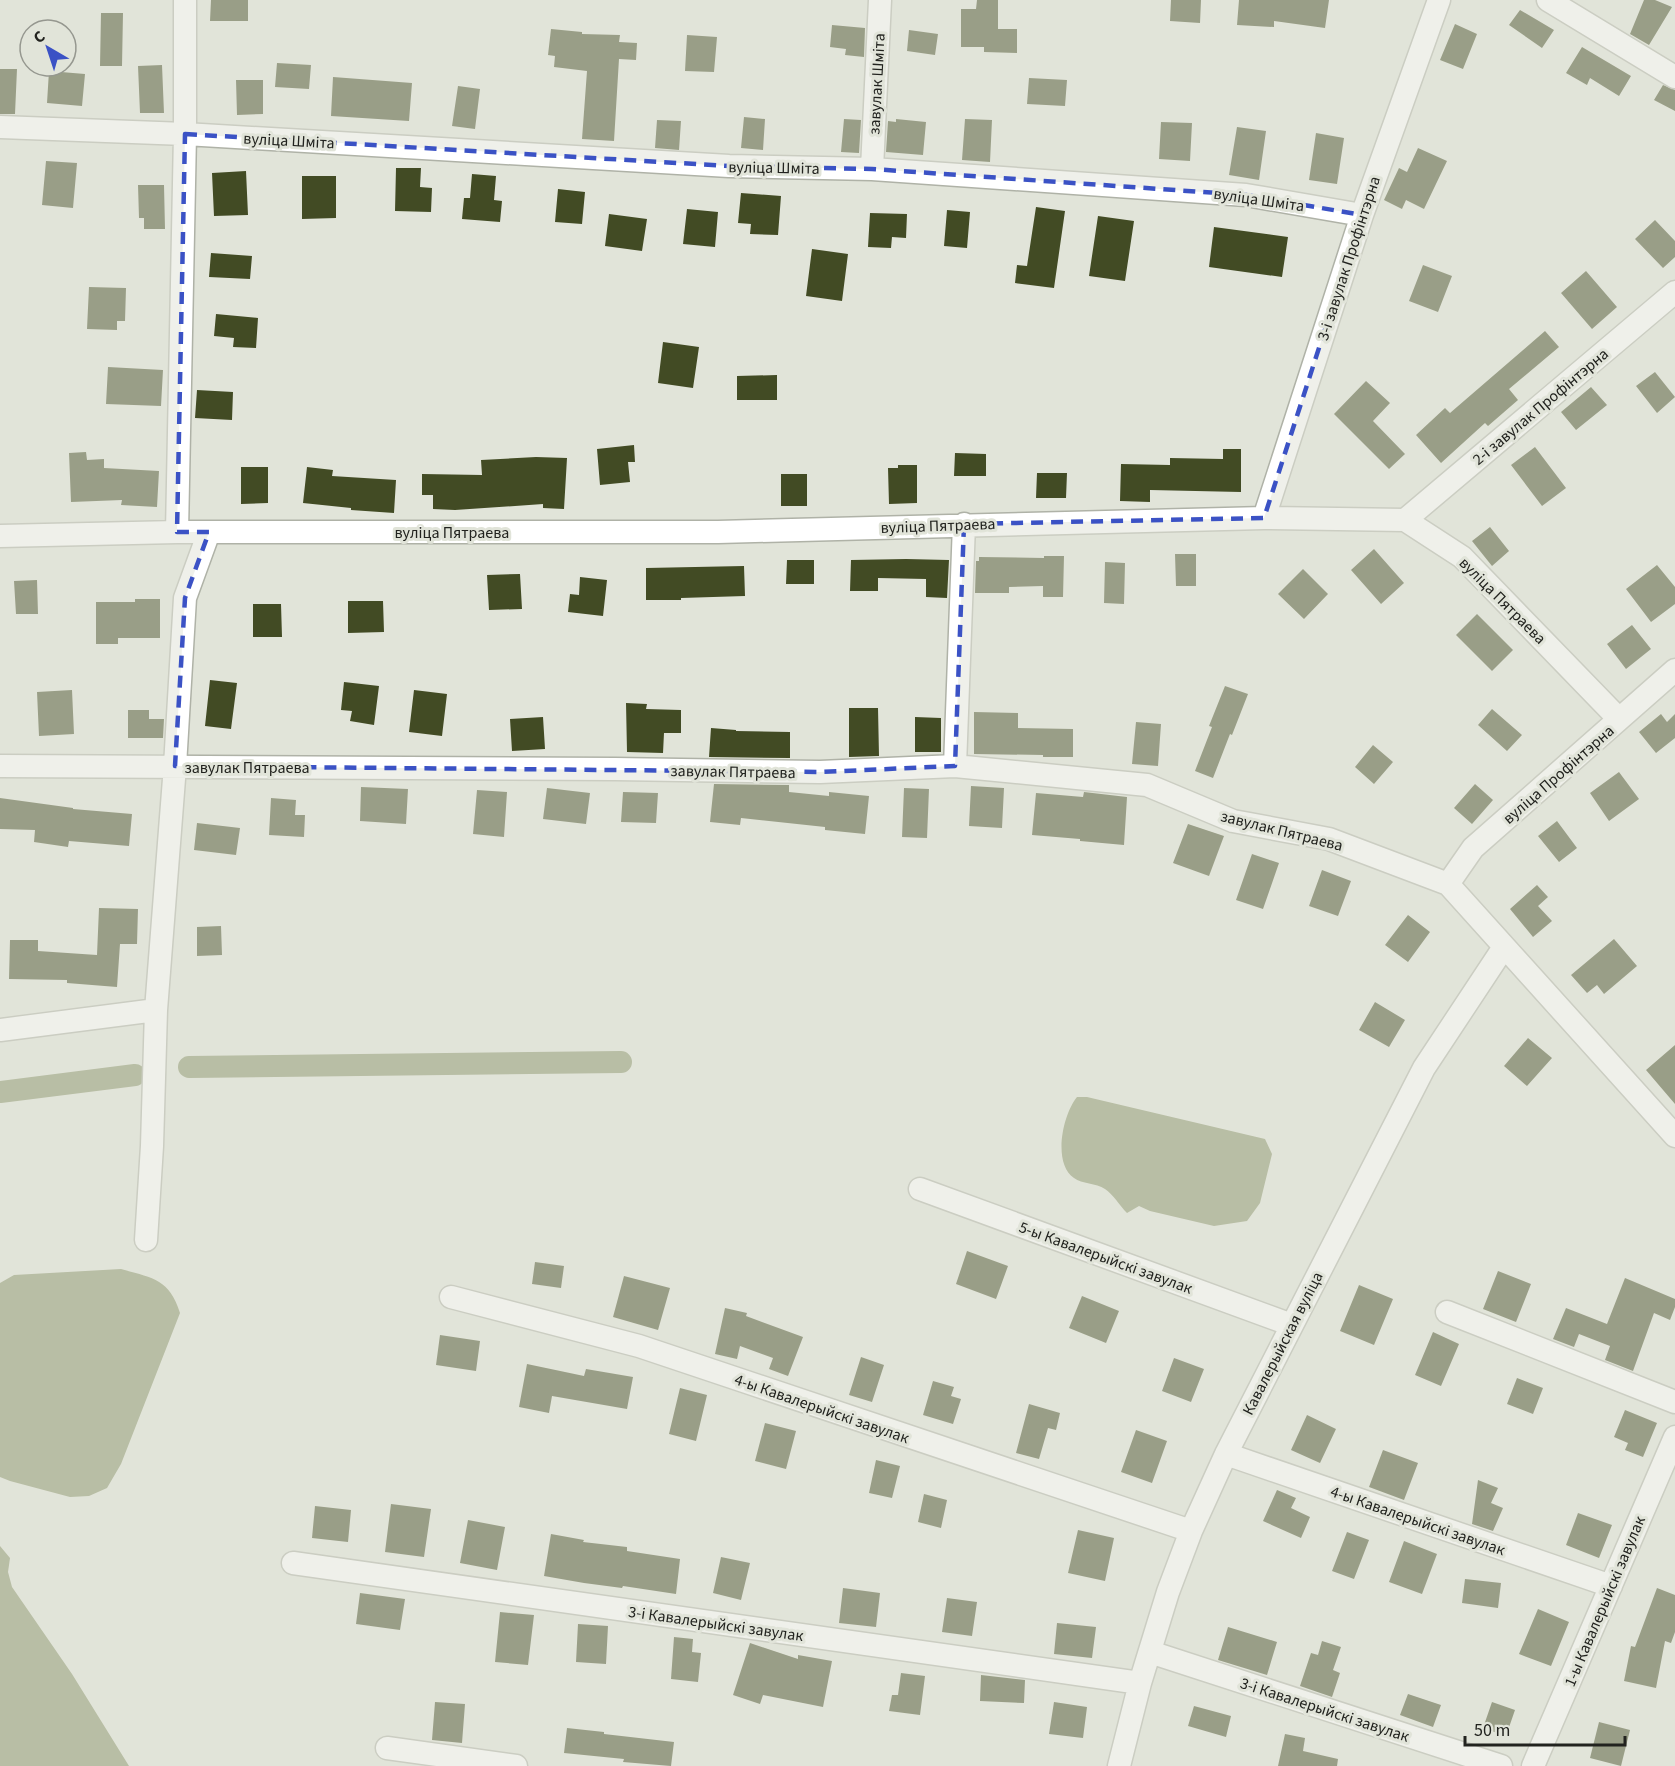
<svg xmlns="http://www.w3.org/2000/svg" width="1675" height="1766" font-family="'Source Sans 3',sans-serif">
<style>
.water{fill:#859066}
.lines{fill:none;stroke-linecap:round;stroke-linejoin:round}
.canal{stroke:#859066;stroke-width:22}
.building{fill:#424b24}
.minor-casing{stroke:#afb2a7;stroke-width:25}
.minor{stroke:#fff;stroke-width:22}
.marked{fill:none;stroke:#3b52c5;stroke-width:4.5;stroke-dasharray:12 8;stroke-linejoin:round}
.labels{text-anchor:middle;stroke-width:6;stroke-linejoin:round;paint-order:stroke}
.street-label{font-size:16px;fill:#22231f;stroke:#e1e4d9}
</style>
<rect width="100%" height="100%" fill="#e1e4d9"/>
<path class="water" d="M1077,1097h10l178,42 7,15 -12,49 -13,18 -33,5 -64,-15 -11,-5 -12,7c-7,-7 -14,-19 -22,-24 -9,-6 -23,-5 -31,-11 -22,-15 -11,-64 3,-81z
M121,1269c31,9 48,9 59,44l-59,151 -14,24 -18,8 -19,1 -60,-16 -10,-4v-194l14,-8z
M0,1546l10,12 -2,14 4,15 60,87 57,92h-129z"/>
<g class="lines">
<path class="canal" d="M189,1067l432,-5
M0,1092l135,-17"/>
</g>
<path class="building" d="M211,0h37v21h-38z
M977,0h21v29h19v24l-33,-1v-5h-23v-38h15z
M1171,0h30l-1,23 -30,-2z
M1239,0h90l-4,28 -51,-7v6l-37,-2z
M1644,0h11l17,7 -23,38 -19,-11z
M1520,10l34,20 -12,18 -33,-23z
M101,13h22l-1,53h-22z
M1455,24l22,10 -14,35 -23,-9z
M832,25l33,3 -1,29 -19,-2 1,-6 -16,-2z
M551,29l31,3v2l38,1 -1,7 18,1 -1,17 -17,-1 -5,82 -32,-2 5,-68 -33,-4 1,-11 -7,-1z
M909,30l29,4 -3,21 -28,-4z
M687,35l30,2 -3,35 -29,-1z
M1582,47l49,29 -12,20 -29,-18 -3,7 -21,-12z
M277,63l34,2 -2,24 -34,-2z
M162,65l2,48h-24l-2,-47z
M0,69h17l-2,45h-15z
M49,71l36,3 -3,32 -35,-3z
M333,77l79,6 -3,38 -78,-5z
M1029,78l38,2 -2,26 -38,-2z
M236,80h27v34l-26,1z
M1663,85l12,5v21l-21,-11z
M458,86l22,3 -5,40 -23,-3z
M744,117l21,2 -2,31 -22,-2z
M844,119l17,1 -2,33 -18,-1z
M896,119l30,3 -3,33 -37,-3 2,-31 8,1z
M965,119l27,1 -2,42 -28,-2z
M657,120l24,1 -2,29 -24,-2z
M1161,122l31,1 -2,38 -31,-2z
M1237,127l29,4 -7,49 -30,-5z
M1316,133l28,5 -7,46 -28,-4z
M1418,148l29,13 -23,48 -18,-9 -4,9 -18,-9 15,-32 8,4z
M46,161l31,2 -4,45 -31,-3z
M396,168h25l-1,19 12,1 -1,24 -36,-1z
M246,171l2,44 -34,1 -2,-43z
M472,174l24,2 -2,24 8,1 -2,21 -38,-3 2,-21h6z
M302,176h34v42l-34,1z
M138,185h26l1,44h-21v-11h-5z
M558,189l27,3 -3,32 -27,-2z
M741,193l40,3 -3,39 -28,-1 1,-10 -13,-1z
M1036,207l29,4 -11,77 -39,-5 2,-18 10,1z
M687,209l31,3 -3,35 -32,-3z
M947,210l23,2 -3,36 -23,-2z
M870,213l37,1 -1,24 -14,-1 -1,11 -23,-1z
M609,214l38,5 -5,32 -37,-5z
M1098,216l36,5 -9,60 -36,-5z
M1655,220l20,21v16l-12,11 -28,-29z
M1214,227l74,10 -6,40 -73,-10z
M812,249l36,5 -6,47 -36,-5z
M211,253l41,3 -2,23 -41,-2z
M1423,265l29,11 -14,36 -29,-11z
M1586,271l31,36 -25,22 -31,-36z
M89,287l37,1 -1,33h-8v9l-30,-1z
M216,314l42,4 -2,30 -23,-1 1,-9 -20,-2z
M1545,331l14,16 -50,42 9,11 -30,26 -3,-3 -44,40 -25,-28 29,-27 5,5z
M663,342l36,5 -6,41 -35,-5z
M108,367l55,3 -2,36 -55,-2z
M1655,372l20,25 -18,16 -21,-27z
M777,375v25h-40v-24z
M1366,381l24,22 -17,18 32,33 -16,15 -55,-55z
M1591,387l16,18 -31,25 -15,-18z
M197,390l36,2 -1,28 -37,-2z
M634,445l1,17h-7l2,20 -30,3 -3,-36z
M1535,447l31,41 -24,18 -31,-41z
M1223,449h18v43l-91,-2v12l-30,-1 1,-37 49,1v-7l53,1z
M86,452l1,8 17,-1v9l55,3 -2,36 -36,-2 1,-5 -51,2 -2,-49z
M955,453l31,1v22h-32z
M536,457l31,1 -3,51 -21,-1v-4l-88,6 -22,-1v-14h-11v-21l60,1 -1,-15z
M898,465h19v38l-28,1 -1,-36h10z
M241,467h27v36l-27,1z
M307,467l26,3 -1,6 64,4 -2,33 -43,-3v-2l-48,-5z
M1037,473h30l-1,25h-30z
M781,474h26v32h-26z
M1490,527l19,24 -17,15 -20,-25z
M1374,549l30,34 -23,21 -30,-34z
M1175,554h21v32h-20z
M1044,556h20l-1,41h-20v-11l-34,1v6h-34l1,-32h3v-4l65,1z
M906,559l43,1 -2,38 -21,-1v-18l-48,-1v13h-28l1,-31z
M787,560h27v24h-28z
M1105,562l20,1 -1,41 -20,-1z
M1657,565l18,22v17l-24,18 -25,-33z
M744,566l1,30 -64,2v2h-35v-32z
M1303,569l25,25 -24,25 -26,-25z
M520,574l2,35 -33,1 -2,-35z
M580,577l27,3 -4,36 -35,-4 2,-18 9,1z
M37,580l1,34h-22l-2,-33z
M135,599h25v39h-42v6h-22v-42h39z
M348,601h35l1,31 -36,1z
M253,604h28l1,33h-29z
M1477,614l36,36 -21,21 -36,-36z
M1632,625l19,24 -25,20 -19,-25z
M210,680l27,3 -6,46 -26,-3z
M344,682l35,4 -5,39 -24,-4 2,-10 -11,-1z
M1225,686l23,8 -16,41 -2,-1 -17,44 -18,-7 17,-44 -3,-1z
M72,690l2,44 -35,2 -2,-44z
M414,690l33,4 -5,42 -33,-4z
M626,703l21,1 -1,5 35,1v23h-17l-1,20 -36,-1z
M849,708h29l1,48 -30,1z
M1492,709l30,26 -15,16 -29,-26z
M128,710h21v9h15l-1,19h-35z
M974,712l44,1v15l55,1v28h-30v-2l-69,-1z
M1661,714l6,8 8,-8v24l-19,15 -17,-21z
M543,717l2,32 -33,2 -2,-32z
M915,717l26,1v34h-26z
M1136,722l25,2 -3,42 -26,-2z
M711,728l25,2v1l54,1v26l-81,-1z
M1373,745l20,17 -19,22 -19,-17z
M1619,772l20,27 -30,22 -19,-28z
M714,784l75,1v7l40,4v-4l40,4 -4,38 -40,-4v-3l-84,-9 -1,7 -30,-3z
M1475,784l18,16 -21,24 -18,-16z
M971,786l33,2 -2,40 -33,-2z
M361,787l47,2 -2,35 -46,-3z
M547,788l43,5 -4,31 -43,-5z
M904,788l25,1 -2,49 -25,-1z
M477,790l30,2 -3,45 -31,-3z
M623,792l35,1 -2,30 -35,-1z
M1084,792l43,5 -3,48 -44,-4v-2l-48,-4 4,-42 47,4z
M0,798l73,10v1l59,5 -3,32 -60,-5 -1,6 -34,-5 1,-12 -35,-1z
M271,798l25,2 -1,15h10l-1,22 -35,-2z
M1557,821l20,27 -18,14 -21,-26z
M197,823l43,5 -4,27 -42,-5z
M1188,824l36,12 -15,40 -36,-13z
M1252,854l27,9 -16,46 -27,-9z
M1322,870l29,11 -13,35 -29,-10z
M1537,885l11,12 -10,9 14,15 -19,16 -23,-28z
M99,908l39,1 -1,35h-17l-3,43 -50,-4v-3l-58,-1 1,-39h28v11l59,4z
M1408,915l22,17 -22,30 -23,-17z
M221,926l1,29 -25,1v-29z
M1614,939l23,27 -33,28 -7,-9 -10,8 -16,-18z
M1375,1002l30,18 -16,27 -30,-17z
M1528,1038l24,20 -25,28 -23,-20z
M1675,1045v59l-29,-34z
M967,1251l41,15 -12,33 -40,-15z
M535,1262l29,4 -3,22 -29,-4z
M1498,1271l33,13 -15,38 -33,-13z
M624,1276l46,12 -12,42 -45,-13z
M1625,1278l50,21v8l-5,13 -16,-7 -21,58 -28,-11 5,-14 -31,-12 -5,13 -21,-8 13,-31 41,16z
M1359,1285l34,14 -19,46 -34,-14z
M1082,1296l37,15 -13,32 -37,-15z
M725,1308l22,5 -1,3 57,21 -15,39 -19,-7 4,-11 -33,-12 -3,13 -22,-5z
M1433,1332l26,12 -18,42 -26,-11z
M440,1335l40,6 -4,30 -40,-6z
M861,1357l23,8 -12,37 -23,-7z
M1174,1358l30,11 -13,33 -29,-11z
M527,1364l57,12 2,-7 47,8 -6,32 -75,-13 -3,17 -30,-6z
M1517,1378l26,10 -10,26 -26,-10z
M933,1381l21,6 -3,9 10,3 -8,25 -30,-9z
M680,1388l27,7 -11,46 -27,-7z
M1029,1404l31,9 -4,17 -8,-2 -9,31 -23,-6z
M1625,1410l32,13 -14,34 -18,-7 3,-7 -14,-6z
M1307,1415l29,14 -16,34 -29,-13z
M765,1423l31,8 -10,38 -31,-8z
M1136,1430l31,11 -15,42 -31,-11z
M1383,1450l35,13 -14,37 -35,-13z
M876,1460l24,6 -8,32 -23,-5z
M1478,1480l20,8 -7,15 12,5 -10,23 -21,-7z
M1277,1490l19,8 -5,10 19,9 -9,21 -38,-17z
M924,1494l23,6 -6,28 -23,-6z
M391,1504l40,5 -7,48 -39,-5z
M315,1506l36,4 -3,32 -36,-4z
M1578,1513l34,12 -13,33 -33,-13z
M468,1520l37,7 -8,43 -37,-7z
M1078,1530l36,8 -9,43 -37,-8z
M1347,1532l22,8 -15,39 -22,-8z
M551,1534l33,6 -1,2 44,5v4l53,8 -4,35 -53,-8 -1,2 -38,-5 -40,-7z
M1404,1541l33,13 -15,40 -33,-12z
M721,1557l29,6 -9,37 -28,-7z
M1465,1579l36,4 -3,25 -36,-5z
M843,1588l37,5 -4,34 -37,-4z
M1657,1588l18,7v37l-4,11 -6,-2 -9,47 -32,-7 7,-35 4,1z
M360,1593l45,6 -5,31 -44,-6z
M947,1598l30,4 -5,34 -30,-4z
M1538,1609l31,13 -18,44 -32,-12z
M500,1612l34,3 -6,50 -33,-3z
M1057,1623l39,4 -4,31 -38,-4z
M578,1624l30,2 -2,38 -30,-2z
M1228,1627l49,15 -10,33 -49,-15z
M674,1637l19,2 -1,13 9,1 -3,29 -27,-3z
M1322,1641l19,6 -8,23 7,3 -8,24 -32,-11 11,-33 7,2z
M750,1643l48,16v-4l34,6 -9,46 -60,-12 -3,9 -27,-9z
M901,1673l24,3 -5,39 -31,-4 3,-16h6z
M981,1675l44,5 -1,23 -44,-2z
M1408,1694l33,11 -8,22 -33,-12z
M435,1702l30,2 -3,39 -30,-3z
M1054,1702l33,5 -4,31 -34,-4z
M1492,1702l23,8 -9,26 -23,-8z
M1194,1706l37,10 -5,21 -38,-11z
M1599,1722l31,8 -9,36 -31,-8z
M567,1728l37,4v2l70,8 -3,24 -48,-4 1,-3 -60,-6z
M1285,1734l20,4 -2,13 35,8 -1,7h-59z"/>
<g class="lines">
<g class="minor-casing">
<path id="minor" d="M1548,0l127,77
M0,127l185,7 544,32 143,3 374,26 116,20
M872,169l8,-169
M1264,518l98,-303 77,-215
M1405,520l270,-228
M177,532l8,-398v-134
M0,536l177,-4h541l546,-14 141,2 57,37 157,162
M0,766l615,3 205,3 135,-6 192,19 86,36 96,18 119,45 227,252
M955,766l9,-242
M1448,884l25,-36 202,-178
M0,1030l156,-20
M920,1189l372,136
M146,1240l6,-94 4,-136 19,-244 10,-168 24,-66
M451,1297l188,49 552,185
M1447,1312l228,90
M1226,1454l385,132
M293,1563l847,120
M1150,1652l351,114
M387,1748l129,18
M1119,1766l21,-83 28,-91 23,-61 35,-77 198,-386 80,-121
M1533,1766l142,-329"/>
</g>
<use href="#minor" class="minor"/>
</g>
<path d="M0 0H1675V1766H0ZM185,134l544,32 143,3 374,26 116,20 -98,303 -300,6 -9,242 -135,6 -645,-6 10,-168 24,-66h-32z" fill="#e1e4d9" fill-opacity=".55" fill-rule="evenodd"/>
<path class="marked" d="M185,134l544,32 143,3 374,26 116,20 -98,303 -300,6 -9,242 -135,6 -645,-6 10,-168 24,-66h-32z"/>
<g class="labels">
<g class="street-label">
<text transform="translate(876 84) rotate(-87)" y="6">завулак Шміта</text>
<text transform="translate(289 140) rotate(3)" y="6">вуліца Шміта</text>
<text transform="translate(774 167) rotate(1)" y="6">вуліца Шміта</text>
<text transform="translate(1259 199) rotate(8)" y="6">вуліца Шміта</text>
<text transform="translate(1348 258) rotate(-72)" y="6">3-і завулак Профінтэрна</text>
<text transform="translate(1540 406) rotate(-40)" y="6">2-і завулак Профінтэрна</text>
<text transform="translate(938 525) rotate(-2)" y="6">вуліца Пятраева</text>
<text x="452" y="538">вуліца Пятраева</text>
<text transform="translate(1503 600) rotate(45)" y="6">вуліца Пятраева</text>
<text x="247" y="773">завулак Пятраева</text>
<text transform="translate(733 771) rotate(1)" y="6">завулак Пятраева</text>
<text transform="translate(1558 774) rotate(-41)" y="6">вуліца Профінтэрна</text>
<text transform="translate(1282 830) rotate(14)" y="6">завулак Пятраева</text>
<text transform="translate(1106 1257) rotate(20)" y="6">5-ы Кавалерыйскі завулак</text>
<text transform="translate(1282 1343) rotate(-63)" y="6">Кавалерыйская вуліца</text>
<text transform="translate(822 1408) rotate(19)" y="6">4-ы Кавалерыйскі завулак</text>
<text transform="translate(1418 1520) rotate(19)" y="6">4-ы Кавалерыйскі завулак</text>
<text transform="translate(1604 1601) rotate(-67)" y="6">1-ы Кавалерыйскі завулак</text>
<text transform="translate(716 1623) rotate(8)" y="6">3-і Кавалерыйскі завулак</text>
<text transform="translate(1325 1709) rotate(18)" y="6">3-і Кавалерыйскі завулак</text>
</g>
</g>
<g transform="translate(48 48) rotate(321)"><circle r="28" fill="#e1e4d9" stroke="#95978f" stroke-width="1.5"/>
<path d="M0-4.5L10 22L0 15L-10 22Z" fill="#3b52c5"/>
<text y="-9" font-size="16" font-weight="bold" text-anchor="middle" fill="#22231f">С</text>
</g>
<path d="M1465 1736v9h160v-9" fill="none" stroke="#22231f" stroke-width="3"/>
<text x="1474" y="1736" font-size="18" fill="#22231f" stroke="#e1e4d9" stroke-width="4.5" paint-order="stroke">50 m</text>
</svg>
